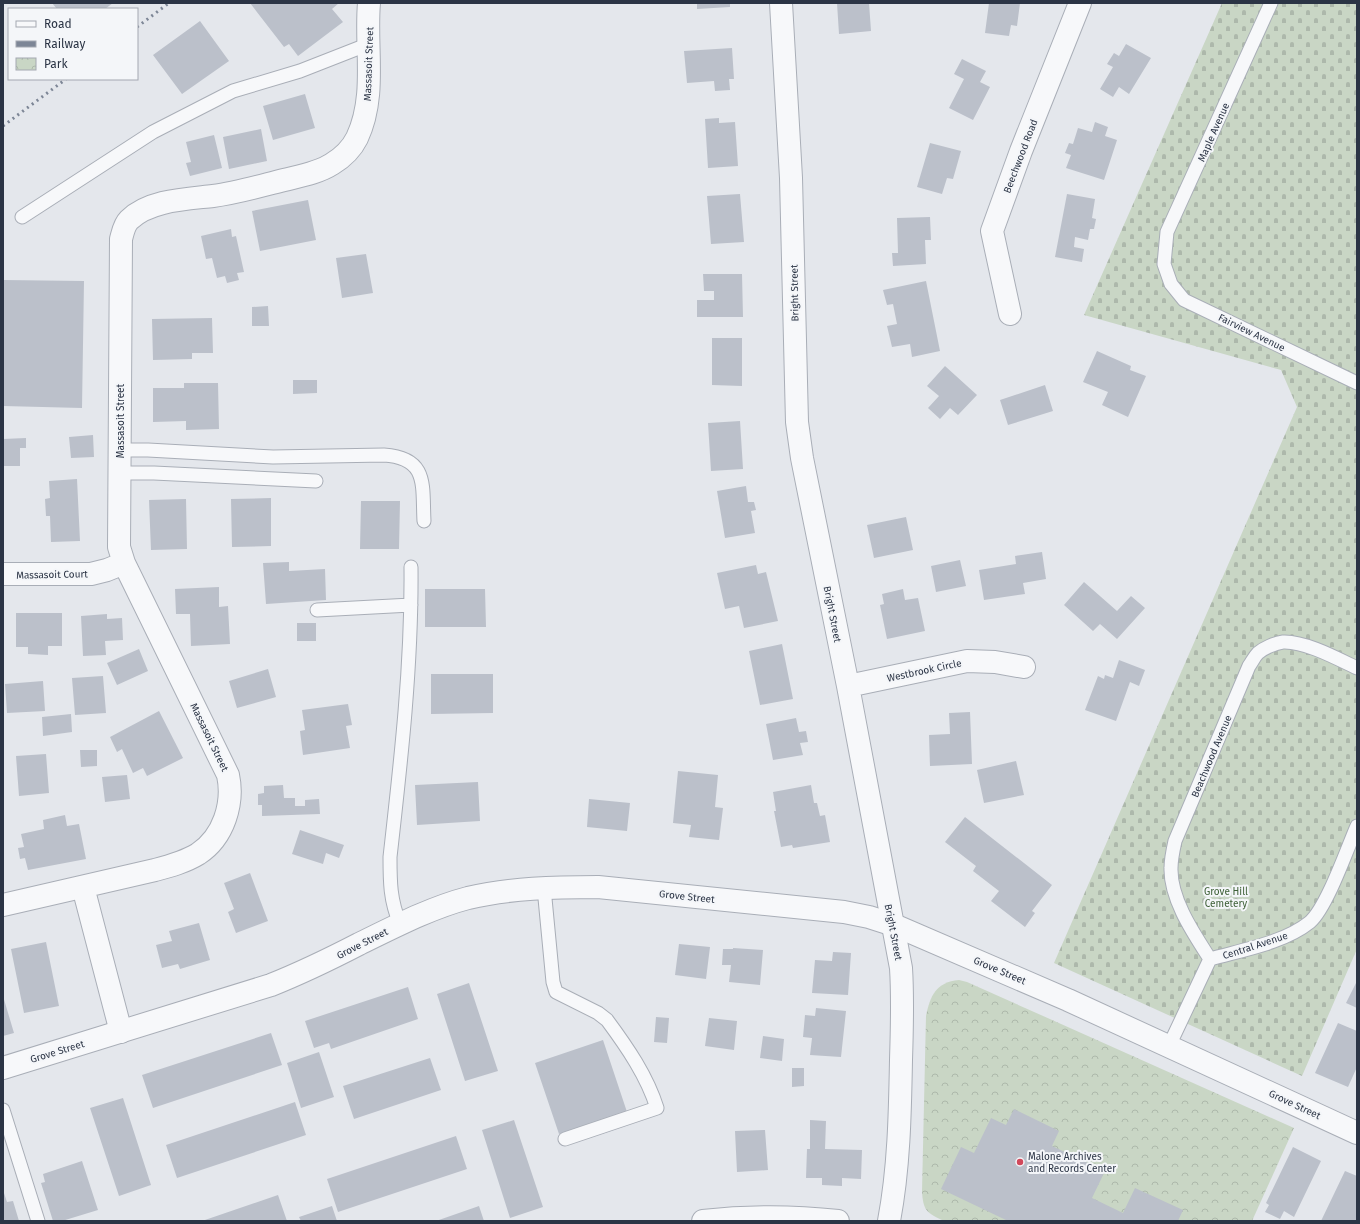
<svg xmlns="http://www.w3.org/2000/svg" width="1360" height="1224" font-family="'Fira Sans',sans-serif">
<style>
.cemetery{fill:url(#cemetery-stones)}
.park{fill:url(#park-crowns)}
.building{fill:#bbc0ca}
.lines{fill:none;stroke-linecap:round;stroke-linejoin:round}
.service-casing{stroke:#a9aeb7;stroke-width:15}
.minor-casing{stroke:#a9aeb7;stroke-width:24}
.tertiary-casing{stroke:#a9aeb7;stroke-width:24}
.service{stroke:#f7f8fa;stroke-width:13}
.minor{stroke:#f7f8fa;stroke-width:22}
.tertiary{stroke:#f7f8fa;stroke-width:22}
.rail{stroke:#7d8696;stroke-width:3;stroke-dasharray:2 4;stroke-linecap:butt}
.poi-dot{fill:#d1495b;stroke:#f4f6f9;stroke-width:1.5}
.labels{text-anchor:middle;stroke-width:4;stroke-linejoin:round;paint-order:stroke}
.street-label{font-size:10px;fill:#2b3445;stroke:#f4f6f9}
.park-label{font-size:10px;fill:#3f6138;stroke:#f4f6f9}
.poi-label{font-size:10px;fill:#2b3445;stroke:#f4f6f9;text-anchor:start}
</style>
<defs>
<pattern id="cemetery-stones" width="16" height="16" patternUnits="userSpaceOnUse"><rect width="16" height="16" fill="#c9d6c5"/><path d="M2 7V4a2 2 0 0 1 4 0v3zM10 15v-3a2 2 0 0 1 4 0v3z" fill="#adb8ab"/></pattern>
<pattern id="park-crowns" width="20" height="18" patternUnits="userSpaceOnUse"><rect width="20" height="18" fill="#c9d6c5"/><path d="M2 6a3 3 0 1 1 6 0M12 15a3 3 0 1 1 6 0" fill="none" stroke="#adb8ab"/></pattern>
</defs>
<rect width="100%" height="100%" fill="#e4e7ec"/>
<path class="cemetery" d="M1222,3h135v946l-55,127 -248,-113 243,-556 -16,-37 -197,-55z"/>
<path class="park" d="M959,980l8,2 327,146 -42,93h-308c-17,-8 -21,-10 -22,-30l4,-175c4,-20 10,-34 33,-36z"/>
<path class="building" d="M52,3h61l-8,6h-48z
M250,3h89l-7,6 11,13 -45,34 -9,-12 -5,3z
M697,3h33v4l-33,2z
M837,3h32l2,28 -32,3z
M989,3h31l-3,23 -6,-1 -2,11 -24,-3z
M200,21l29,40 -47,33 -29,-39z
M1126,44l25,14 -22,36 -10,-7 -6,10 -13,-8 13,-22 -6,-3 7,-11 5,3z
M732,48l2,31h-5l1,11 -15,1 -1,-10 -27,2 -3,-32z
M962,59l24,12 -6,11 10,5 -17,33 -24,-12 15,-29 -10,-5z
M305,94l10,34 -42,12 -10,-34z
M719,118v5l16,-1 3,44 -30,2 -3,-49z
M1095,122l13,5 -3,9 12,4 -13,40 -38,-12 5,-13 -6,-2 4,-10 4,1 5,-16 14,4z
M261,129l6,32 -38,8 -6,-32z
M214,135l8,33 -32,8 -4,-13 5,-1 -5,-20z
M930,143l31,8 -8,28 -6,-1 -5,16 -25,-7z
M740,194l4,48 -33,2 -4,-48z
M1067,194l28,5 -3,19 4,1 -2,10h-4l-2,11 -13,-3 -1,10 10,2 -2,13 -27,-5z
M308,200l8,40 -56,11 -8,-40z
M930,217l1,23h-6l1,24 -33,2 -1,-13h6l-1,-35z
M231,229l1,8 4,-1 8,36 -7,1 2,7 -12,3 -2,-7 -8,2 -5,-20 -6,1 -5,-23z
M366,254l7,39 -31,5 -6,-40z
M703,274h39l1,43h-46v-17h17v-9h-10z
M3,280l81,1 -2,127 -79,-2z
M926,281l14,70 -28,6 -2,-13 -18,3 -5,-21 10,-2 -4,-20 -6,1 -4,-15z
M268,306l1,20h-17v-19z
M212,318l1,35h-21v6l-39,1 -1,-41z
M712,338h30v48l-30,-1z
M1097,351l34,15 -1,4 16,6 -18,41 -26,-12 6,-13 -25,-10z
M945,366l32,29 -19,20 -8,-7 -10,11 -12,-11 11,-12 -12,-10z
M293,380h24v13l-24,1z
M184,383h34l1,46 -33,1v-9l-33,1v-34h31z
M1045,385l8,26 -45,14 -8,-25z
M740,421l3,48 -32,2 -3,-48z
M93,435l1,22 -23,1 -2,-21z
M26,438v10h-6v18h-17v-27z
M77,479l3,62 -29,1 -1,-26h-4l-1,-17 5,-1 -1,-17z
M746,486l2,16h6l2,8 -5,1 4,22 -30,5 -8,-47z
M271,498v48l-39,1 -1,-48z
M186,499l1,50 -36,1 -2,-50z
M361,501h39l-1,48h-39z
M906,517l7,33 -39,8 -7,-33z
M1042,552l4,27 -23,4 2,11 -41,6 -5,-30 37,-6 -1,-8z
M960,560l6,26 -30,6 -5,-26z
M289,562v9l36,-2 1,31 -60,4 -3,-41z
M756,565l2,9 8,-2 12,49 -34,7 -5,-22 -14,3 -8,-36z
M1084,582l33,29 14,-15 14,12 -28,31 -17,-15 -7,7 -29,-26z
M219,587v20l9,-1 2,38 -39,2 -1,-32h-14l-1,-25z
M425,589h60l1,38h-61z
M903,589l2,11 13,-2 7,33 -38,8 -7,-34 4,-1 -2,-10z
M16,613h46v33h-14v9l-20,-1v-7h-12z
M107,614v5l15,-1 1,22 -18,1 1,14 -23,1 -2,-40z
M297,623h19v18h-19z
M782,644l11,55 -33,6 -11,-54z
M139,649l9,22 -31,14 -10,-22z
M1119,660l26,10 -6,16 -9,-4 -14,39 -31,-11 13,-34 6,3 1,-4 8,3z
M268,669l8,28 -39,11 -8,-27z
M431,674h62v39l-62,1z
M103,676l3,37 -31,2 -3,-37z
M43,681l2,30 -38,2 -2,-29z
M348,704l4,21 -6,1 4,22 -47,7 -3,-24 5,-1 -3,-20z
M159,711l24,47 -36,18 -4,-8 -10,5 -11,-24 -5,3 -7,-15z
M970,712l2,52 -42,2 -1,-31 21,-1 -1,-21z
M71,714l1,18 -29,4 -1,-19z
M796,718l3,14 7,-1 2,11 -8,1 3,12 -30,5 -7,-36z
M80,750h17v16l-16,1z
M46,754l3,39 -30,3 -3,-40z
M1016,761l8,34 -40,8 -7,-33z
M678,771l40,4 -3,32 8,1 -4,32 -30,-3 2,-12 -18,-2z
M127,775l3,24 -25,3 -3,-25z
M478,782l2,39 -63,4 -2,-40z
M283,785l1,13h11v8h10v-6l14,-1 1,15 -58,2v-11h-4v-11l6,-1v-7z
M811,785l3,18h3l3,13 5,-1 5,27 -37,6 -1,-3 -11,2 -7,-36h2l-3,-19z
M589,799l41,4 -3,28 -40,-4z
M65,815l2,11 12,-2 7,35 -58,11 -3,-12 -5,1 -2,-11 6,-1 -3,-13 23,-5 -1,-9z
M965,817l87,68 -20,26 3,2 -10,14 -34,-26 8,-10 -26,-20 3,-5 -31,-24z
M300,830l44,15 -5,13 -13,-5 -3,11 -31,-10z
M250,873l18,48 -32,12 -8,-21 6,-3 -10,-26z
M199,923l11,37 -30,9 -2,-5 -16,4 -6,-23 16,-4 -3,-10z
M46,942l13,64 -35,7 -13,-64z
M679,944l31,3 -4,32 -31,-4z
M733,948l30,2 -3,35 -31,-3 2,-17h-9l1,-16h10z
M833,952l18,1 -3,42 -36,-2 3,-33 17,1z
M1357,981v27l-11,-5z
M469,983l29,88 -33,10 -28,-87z
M408,987l10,32 -87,30 -2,-6 -15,5 -9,-27z
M3,996l11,37 -11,3z
M816,1008l30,3 -5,46 -31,-2 2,-17 -9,-1 2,-22 10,1z
M656,1017l13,1 -2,25 -13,-1z
M709,1018l28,3 -3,29 -29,-4z
M1338,1023l19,8v36l-9,20 -33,-14z
M271,1033l11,32 -129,43 -11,-33z
M763,1036l21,3 -2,22 -22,-3z
M603,1040l24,72 -68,22 -24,-71z
M319,1052l15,45 -33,11 -14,-45z
M430,1058l11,32 -87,29 -11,-33z
M792,1068h12v18l-12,1z
M123,1098l28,87 -32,11 -29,-88z
M295,1102l11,33 -129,43 -11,-33z
M1014,1109l45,22 -7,15 53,25 -13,27 31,15 12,-25 48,22 -5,11h-170l-67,-32 20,-42 13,6 17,-35 15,7z
M514,1120l29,87 -33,11 -28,-88z
M810,1120l16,1 -1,28 37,1 -1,29 -19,-1v8l-20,-1v-7h-16l1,-29h3z
M765,1130l3,40 -31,2 -2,-41z
M456,1136l11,33 -129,43 -11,-33z
M1293,1147l28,14 -27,56 -10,-6 -4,8 -15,-7 4,-7 -3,-2z
M82,1161l16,49 -36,11h-9l-12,-38 4,-1 -2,-8z
M1345,1171l12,5v45h-36z
M3,1190l4,12 6,-1 6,20h-16z
M278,1195l9,26h-85z
M332,1206l5,15h-36l-2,-4z
M479,1206l5,15h-48z"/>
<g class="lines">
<g class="service-casing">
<path id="service" d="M1271,3l-104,229 -3,32 7,20 13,16 173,83
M22,217l131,-85 80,-41 67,-20 69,-27
M119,450h29l125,7 111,-2c45,3 38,31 40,66
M119,473h35l162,8
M317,610l94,-5
M544,888l9,94 3,10 42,21 9,7c20,27 40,56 50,88l-92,31
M400,924c-10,-24 -10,-42 -10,-67 11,-97 22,-193 21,-290
M1210,959c-16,-25 -40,-60 -39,-91 0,-9 2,-18 4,-27l74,-175c3,-4 5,-9 9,-13 6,-5 17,-10 25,-11 22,-1 55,17 74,26
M1169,1046l41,-87c32,-9 74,-16 100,-37 17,-15 37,-73 47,-96
M3,1110l35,111"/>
</g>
<g class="minor-casing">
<path id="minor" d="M781,3l10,175 6,244 5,36 46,228 53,282c2,31 1,61 0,92 -1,54 -2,108 -12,161
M1010,314l-18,-83 29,-80 59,-148
M3,574h88l16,-4 17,-7
M848,686l119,-25 28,1 29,5
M83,887l38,145
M3,905l152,-35c15,-4 30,-8 43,-16 26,-17 36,-51 30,-79l-104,-212 -5,-16 2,-308c2,-7 3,-14 8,-19 20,-20 58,-21 84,-24 24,-3 47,-10 71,-16 16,-4 34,-7 48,-16 10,-6 20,-16 25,-26 20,-42 8,-91 12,-135
M703,1221c44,-5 90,-5 135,0"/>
</g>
<g class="tertiary-casing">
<path id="tertiary" d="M3,1068l268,-83c30,-12 59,-26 88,-41 35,-17 71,-36 109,-46 42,-10 87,-11 130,-11l246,25 25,5 25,8 174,75 289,133"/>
</g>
<use href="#service" class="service"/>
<use href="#minor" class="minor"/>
<use href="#tertiary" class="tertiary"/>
<path class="rail" d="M137,27l32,-24
M3,126l63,-47"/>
</g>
<circle class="poi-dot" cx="1020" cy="1162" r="4"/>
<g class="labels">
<g class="street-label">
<text transform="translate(368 64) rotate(-88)" y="4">Massasoit Street</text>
<text transform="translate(1213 132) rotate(-66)" y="4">Maple Avenue</text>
<text transform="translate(1020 156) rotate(-69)" y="4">Beechwood Road</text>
<text transform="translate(794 293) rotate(-91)" y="4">Bright Street</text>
<text transform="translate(1252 332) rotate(26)" y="4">Fairview Avenue</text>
<text transform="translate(120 421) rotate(-90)" y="4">Massasoit Street</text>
<text transform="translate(52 574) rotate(-1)" y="4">Massasoit Court</text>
<text transform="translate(833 614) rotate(79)" y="4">Bright Street</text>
<text transform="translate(924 670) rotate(-12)" y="4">Westbrook Circle</text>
<text transform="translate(210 737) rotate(64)" y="4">Massasoit Street</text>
<text transform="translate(1211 756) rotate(-67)" y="4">Beachwood Avenue</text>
<text transform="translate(687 896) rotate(6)" y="4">Grove Street</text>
<text transform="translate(894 932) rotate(79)" y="4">Bright Street</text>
<text transform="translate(362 943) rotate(-27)" y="4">Grove Street</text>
<text transform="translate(1255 945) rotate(-18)" y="4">Central Avenue</text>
<text transform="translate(1000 970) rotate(23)" y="4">Grove Street</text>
<text transform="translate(57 1051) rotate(-17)" y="4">Grove Street</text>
<text transform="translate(1295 1104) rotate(25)" y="4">Grove Street</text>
</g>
<g class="park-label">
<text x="1226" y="895">Grove Hill<tspan x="1226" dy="12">Cemetery</tspan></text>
</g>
<g class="poi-label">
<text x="1028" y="1160">Malone Archives<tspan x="1028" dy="12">and Records Center</tspan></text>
</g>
</g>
<rect width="1360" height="1224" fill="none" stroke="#2b3445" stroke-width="8"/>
<rect x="8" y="8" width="130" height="72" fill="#f4f6f9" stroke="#a4a8b1"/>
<rect x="16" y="21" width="20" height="6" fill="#f7f8fa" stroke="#a4a8b1"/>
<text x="44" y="28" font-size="12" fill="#2b3445">Road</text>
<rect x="16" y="41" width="20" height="6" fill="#7d8696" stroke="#a4a8b1"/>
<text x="44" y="48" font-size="12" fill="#2b3445">Railway</text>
<rect x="16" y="58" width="20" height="12" fill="url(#park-crowns)" stroke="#a4a8b1"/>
<text x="44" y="68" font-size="12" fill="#2b3445">Park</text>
</svg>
